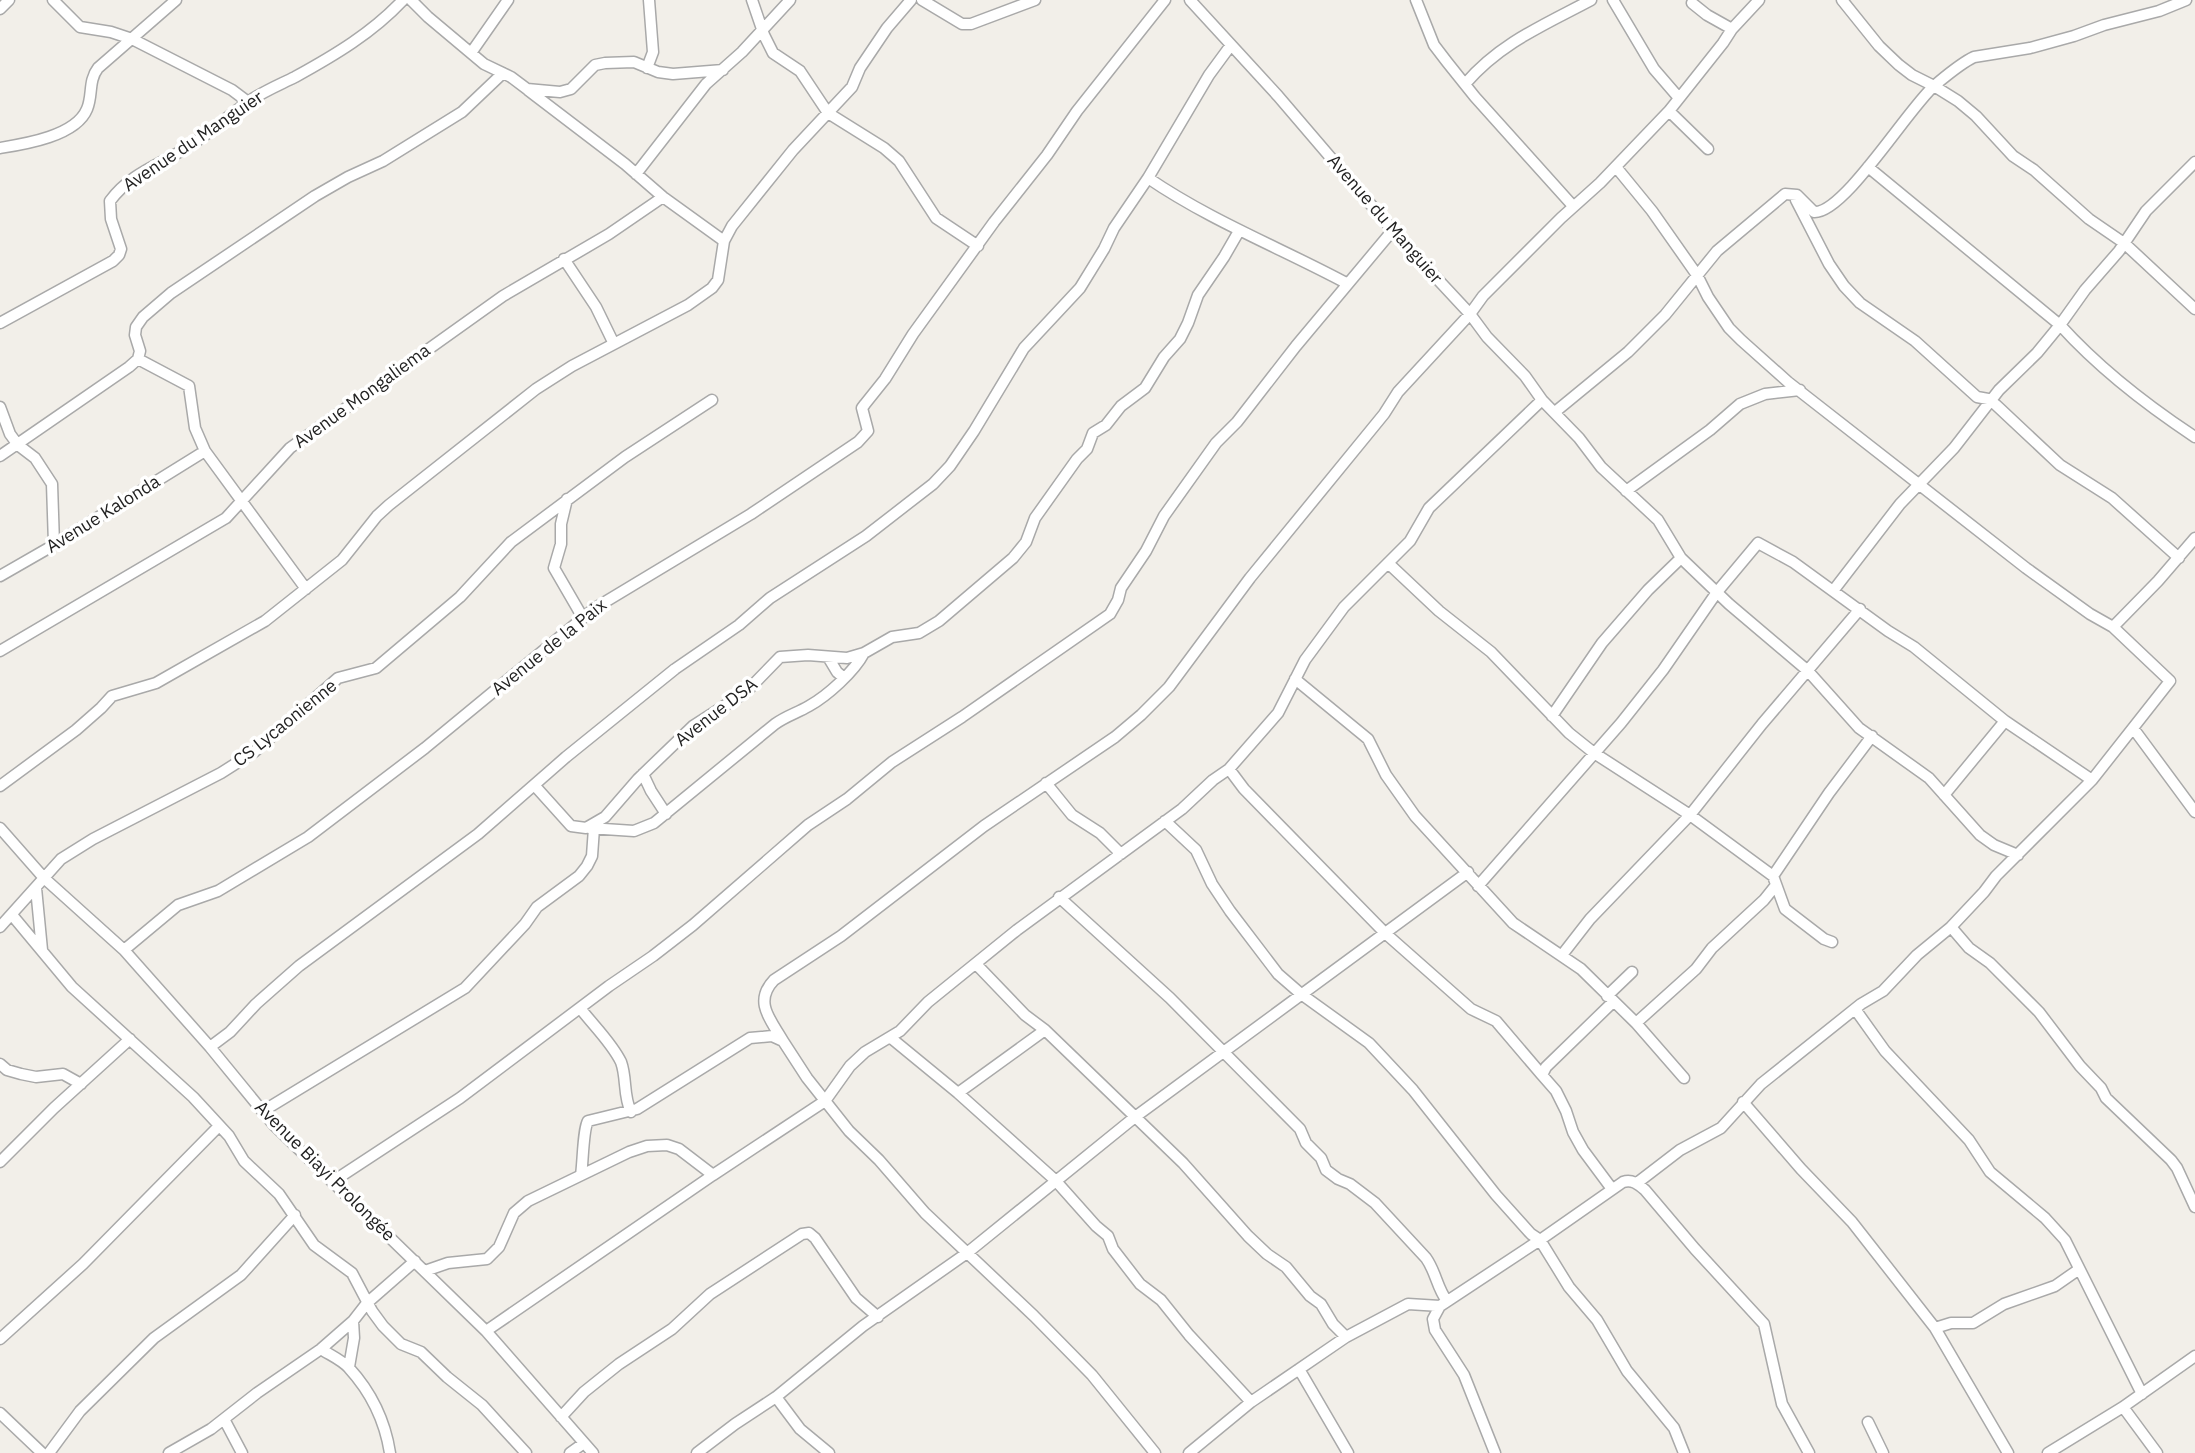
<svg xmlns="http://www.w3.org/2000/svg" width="2195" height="1453" font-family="'IBM Plex Sans',sans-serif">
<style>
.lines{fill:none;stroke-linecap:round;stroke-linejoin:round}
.street-casing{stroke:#a9a9a9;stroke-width:13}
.street{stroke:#fff;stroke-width:10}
.labels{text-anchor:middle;stroke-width:7;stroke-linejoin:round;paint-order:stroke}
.street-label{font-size:18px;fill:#222;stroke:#fff}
</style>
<rect width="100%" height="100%" fill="#f2efe9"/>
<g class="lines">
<g class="street-casing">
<path id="street" d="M53,0l27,27 31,5 21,7 100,51 16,12
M411,0l17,17 56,47 27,13 16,12 33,3 11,-3 24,-24 10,-2 29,-1 24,10 15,2 50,-4
M752,0l12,35 9,18 27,18 28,42 56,35 15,13 37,57 42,28
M922,0l40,24h9l64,-24
M1190,0l88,96 124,145 68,73 17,23 38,39 17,24 37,38 22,29 57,53 23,38
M1416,0l18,45 13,17 28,35 98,109
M1613,0l41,69 25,29
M1842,0l37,46 20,19 13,10 22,11 24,15 18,15 37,40 21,14 55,49 35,24 71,66
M1692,3l15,12 25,14
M0,9l9,-9
M471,53l37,-53
M647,68l6,-16 -4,-52
M1465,84c35,-41 79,-59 126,-84
M528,90l97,74 38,33 61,44
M1669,111l39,38
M0,148c25,-4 76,-12 87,-39 6,-14 1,-28 11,-41l78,-68
M1616,167l36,44 45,64 11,22 21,31 12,12 47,42 238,186 64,46 23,13 57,54 -78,99 -96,96 -12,16 -33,35 18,21 21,15 49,49 41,54 21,22 5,10 65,62 6,8 18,39
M1868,167l192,158 25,-35 34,-39 27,-40 49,-49
M636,174l70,-90 36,-32 48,-52
M1148,178c63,43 133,70 200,106
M1796,200l33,64 15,22 16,17 55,38 62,56 11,2 8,6 64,60 52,33 67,60
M564,259l32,48 18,37
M0,323l113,-62 6,-6 2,-6 -10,-30 -1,-18c19,-26 46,-35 73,-51 24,-14 43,-33 65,-48 14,-10 31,-17 47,-25 40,-22 77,-44 108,-77
M138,359l51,27 6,42 10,23 101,138
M0,407l10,27 8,11 17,13 17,26 2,60
M1555,412l73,-60 37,-37 52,-64 68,-57 12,1 17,17c30,2 95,-105 121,-127 11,-9 26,-22 39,-28l56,-9 44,-12 30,-11 55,-14 27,-11
M0,456l129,-89 9,-8 2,-8 -5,-16 1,-8 7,-10 28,-24 144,-97 33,-19 35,-16 79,-49 41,-39
M1626,491l84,-61 30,-26 25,-10 35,-4
M567,499l-6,25v20l-7,24 29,50
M1388,563l51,48 52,41 78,81 25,20 96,62 83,61 12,33 39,30 8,3
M0,576l47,-27 158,-98
M1833,591l67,-87 54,-56 45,-58 38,-37 23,-28c38,42 88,81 135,112
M2113,627l45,-46 37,-43
M0,651l226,-133 64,-70 213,-152 106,-62 54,-37
M828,657l9,15 7,6
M1295,679l73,60 18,36 29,41 98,107 68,46 55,54 48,55
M1552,716l50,-73 46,-53 33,-32 48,46 79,67 51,57 70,50 51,57 14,10 24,10
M2005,721l87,59
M2133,728l62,84
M1229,769l15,20 141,144 86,76 25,12 46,54
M643,774l8,17 15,23
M1046,783l26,32 28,18 21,21
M0,786l76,-56 25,-22 11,-12 44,-13 109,-62 77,-61 35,-44 12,-11 147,-116 36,-23 116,-61 24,-17 6,-8 6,-39 8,-15 61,-76 59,-63 8,-19 27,-40 24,-28
M535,786l36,40 15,2 19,-11 33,-38 55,-53 53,-34 34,-35 28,-2 39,3 17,-5 28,-16 27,-4 20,-12 74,-63 13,-16 9,-24 42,-59 10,-10 6,-16 13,-8 15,-19 24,-18 19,-31 16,-18 8,-16 10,-28 26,-38 15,-26
M1165,821l31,29 16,34 18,27 48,63 23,20 68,49 44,47 83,105 35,39 9,6 29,47 28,33 30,51 47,57 10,25
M0,828l44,50 80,72 86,97 63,77 213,207 107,122
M589,828l45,3 20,-8 121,-99c11,-8 22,-11 34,-18 18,-10 45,-34 55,-53
M1773,876l56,-83 43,-57
M1478,886l143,-163 42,-53 54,-78 41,-49 35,19 95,69 26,16 91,74 -61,74
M36,888l6,62
M1059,897l111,101 130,131 6,14 15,15 5,12 12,9 12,5 25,19 51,55c10,14 11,30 21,43
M12,915l60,72 121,110 36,39 15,25 35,33 35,51 38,28 20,38 11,15 18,18 20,8 26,25 35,28 44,48
M0,927l61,-68 32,-20 128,-66 33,-21 84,-74 38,-10 84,-71 51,-55 114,-85 87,-57
M124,950l54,-45 40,-14 90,-54 117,-89 170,-140 156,-94 107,-72 10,-11 -6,-23 3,-4 20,-25 28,-45 81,-112 53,-67 30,-44 88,-111
M1562,955l28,-36 100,-104 72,-91 98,-115
M976,964l49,51 20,15 138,133 65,73 19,18 19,13 24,29 11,8 12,20 13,13
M1607,996l25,-24
M580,1008c13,17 32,35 41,54 6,16 2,34 10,50
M1855,1009l30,42 84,89 21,32 55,46 20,22 77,154
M1636,1023l60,-54 16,-21 52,-48 12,-15
M891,1038l67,55 97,87 41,46 12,10 5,13 27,35 21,16 28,35 62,67
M783,1041c-12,-21 -30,-39 -9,-61l67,-44 143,-110 131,-89 26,-22 28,-28 81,-109 134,-164 14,-22 72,-78 13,-18 78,-78 39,-35 69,-72 54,-68 9,-14 27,-29
M210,1047l20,-15 26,-28 43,-38 179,-132 88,-77 109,-88 64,-44 31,-27 96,-62 67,-52 17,-18 24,-35 50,-83 56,-60 24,-39 10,-21 34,-50 61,-103 22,-30
M0,1064l7,6 14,4 15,3 27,-3 18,10
M958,1093l87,-63
M1743,1102l58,67 51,53 83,106 73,125
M263,1111l202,-123 60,-64 12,-17 42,-31 8,-10 5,-10 2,-28
M0,1162l54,-54 76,-69
M581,1175c2,-12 2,-46 7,-54l49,-12 113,-71 22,-2 11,5 24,37 42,53 30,29 46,53 109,103 58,59 63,78
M332,1182l128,-84 149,-112 44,-30 40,-31 115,-100 39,-26 45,-37 70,-45 148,-103 8,-14 3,-12 25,-37 18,-35 52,-73 21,-21 59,-76 97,-116
M1637,1183l43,-33 41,-22 40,-44 100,-80 22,-13 34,-36 34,-28
M1612,1189l-29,-39 -10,-18 -7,-21 -10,-20 -14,-16 4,-8 67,-65
M425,1271l23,-8 39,-4 12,-12 15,-34 14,-12 101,-49 18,-6 20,-1 12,4 34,26 112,-74 25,-35 15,-14 35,-21 28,-29 89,-72 165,-121 31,-29 16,-11 49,-56 27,-53 39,-53 66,-66 19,-33 113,-108
M1440,1306l-7,13 2,11 29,45 31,78
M1935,1328l16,-5h22l31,-19 51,-18 23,-16
M486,1331l227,-156
M0,1339l83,-75 136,-138
M321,1349c9,6 21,11 28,19 22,24 36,53 41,85
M349,1367l5,-29 -1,-17
M1299,1369l49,84
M776,1397l24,32 29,24
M2123,1407l34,46
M0,1413l42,40
M561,1417l23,-25 35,-28 53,-35 38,-35 92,-60 7,-1 6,5 41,60 22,19
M224,1419l18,34
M1868,1422l15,31
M49,1453l31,-42 74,-73 87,-63 54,-60
M169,1453l42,-24 46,-36 64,-44 32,-28 14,-18 48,-42
M570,1453l14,-10
M697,1453l38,-29 41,-27 87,-71 104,-73 168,-136 333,-245
M1189,1453l62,-51 95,-65 62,-33 32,2 100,-66 83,-58c9,-3 15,2 22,8l50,59 69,75 18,80 27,49
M2048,1453l75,-46 72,-51"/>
</g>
<use href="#street" class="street"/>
</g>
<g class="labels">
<g class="street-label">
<text transform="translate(193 141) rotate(-34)" y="6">Avenue du Manguier</text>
<text transform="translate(1385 219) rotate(49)" y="6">Avenue du Manguier</text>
<text transform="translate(362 396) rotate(-36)" y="6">Avenue Mongaliema</text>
<text transform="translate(103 514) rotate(-32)" y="6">Avenue Kalonda</text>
<text transform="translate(549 647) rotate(-39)" y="6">Avenue de la Paix</text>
<text transform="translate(716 712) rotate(-38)" y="6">Avenue DSA</text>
<text transform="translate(285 723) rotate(-39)" y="6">CS Lycaonienne</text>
<text transform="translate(325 1171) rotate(45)" y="6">Avenue Biayi Prolongée</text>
</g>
</g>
</svg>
